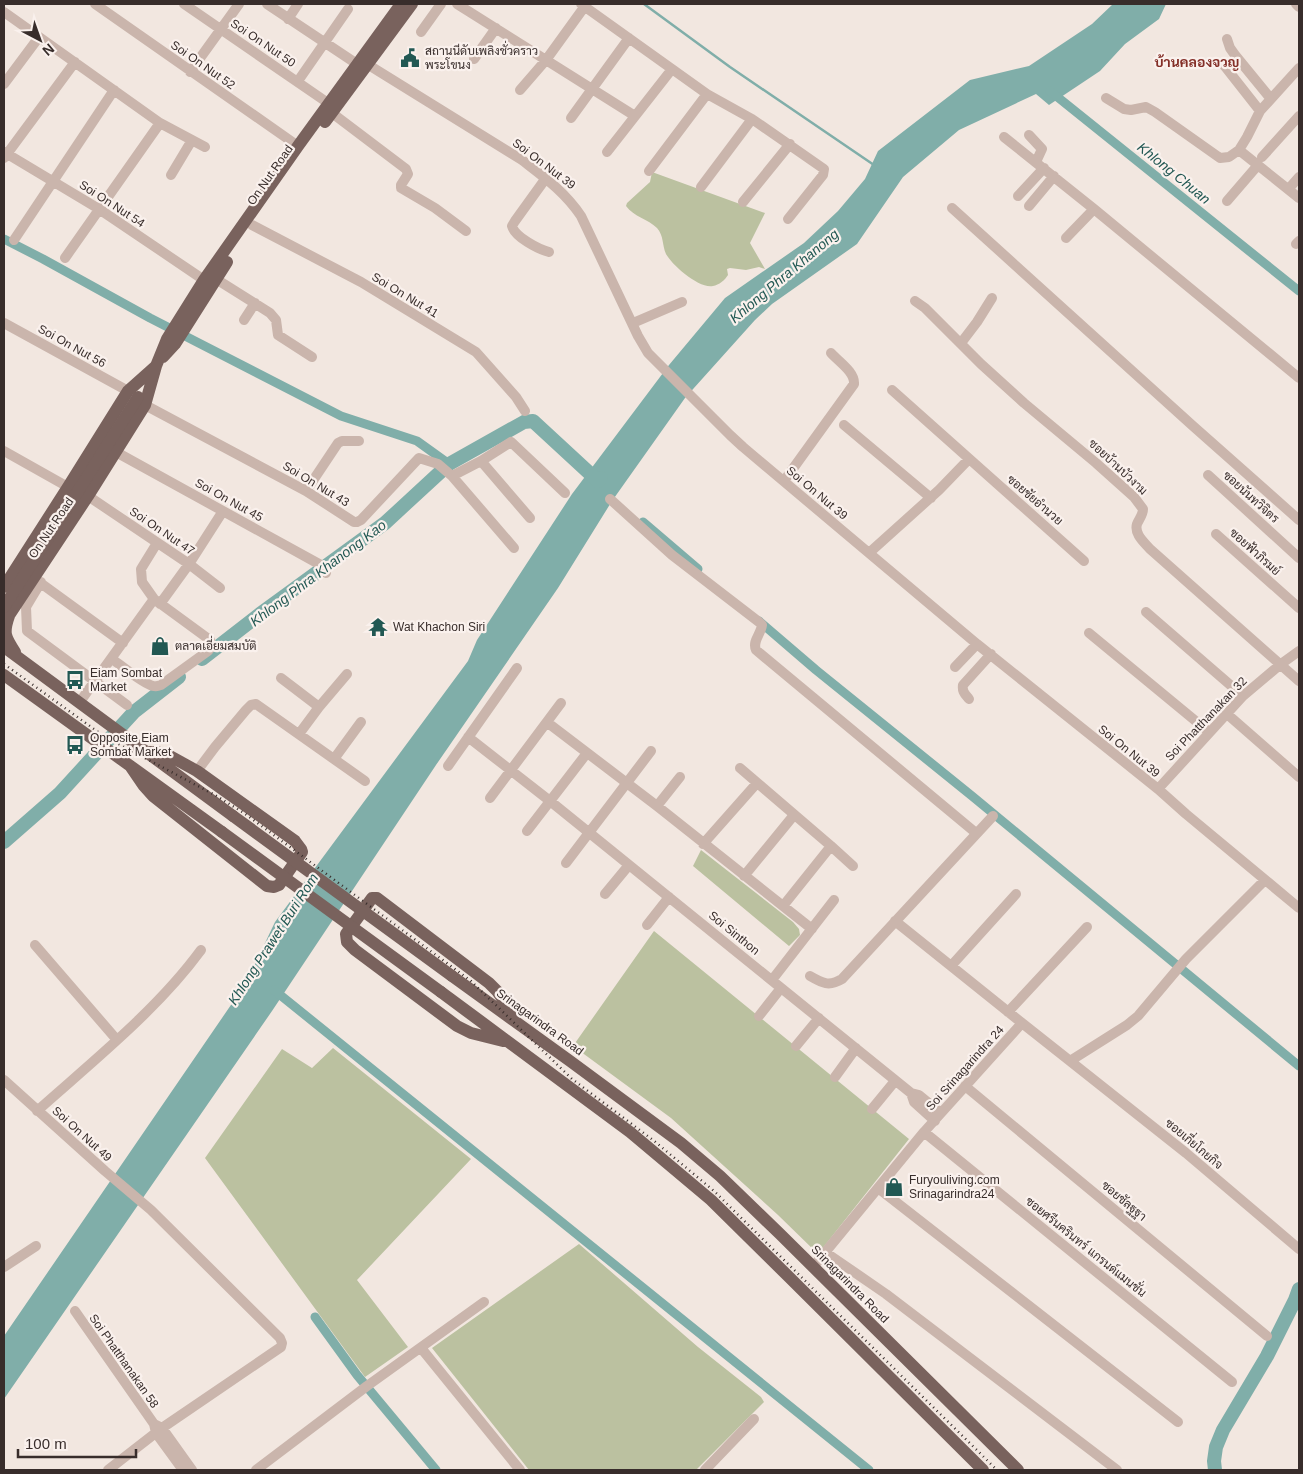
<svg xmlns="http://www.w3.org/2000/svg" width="1303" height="1474" font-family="Helvetica,Sarabun,sans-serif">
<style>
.green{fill:#bbc1a0}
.water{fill:#80aea9}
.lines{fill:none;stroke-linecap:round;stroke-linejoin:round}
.stream{stroke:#80aea9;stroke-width:2.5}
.canal{stroke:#80aea9;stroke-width:9}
.river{stroke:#80aea9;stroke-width:14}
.minor{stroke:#cab5ac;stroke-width:10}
.major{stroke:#79625d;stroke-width:12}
.rail{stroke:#382d2b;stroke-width:2.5;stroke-dasharray:1 4;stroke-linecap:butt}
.major-bridge{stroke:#79625d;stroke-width:12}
.labels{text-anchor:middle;stroke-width:4.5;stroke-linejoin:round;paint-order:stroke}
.street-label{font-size:12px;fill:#382d2b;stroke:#faf1ed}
.poi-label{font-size:12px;fill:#382d2b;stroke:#faf1ed;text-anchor:start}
.neighbourhood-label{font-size:14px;font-weight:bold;fill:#842f28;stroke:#faf1ed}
.water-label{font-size:14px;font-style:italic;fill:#225853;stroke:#faf1ed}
</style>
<rect width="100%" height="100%" fill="#f2e7e0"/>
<path class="green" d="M652,172l113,41 -15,30 15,26 -6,-2 -13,3 -16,-2 -3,1 1,6c-3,5 -9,10 -15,11 -14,3 -41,-21 -47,-32 -4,-9 -2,-18 -9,-26 -9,-9 -23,-11 -31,-22l1,-3 23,-21z
M701,850l92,72 6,7 1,6 -11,11 -96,-80z
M654,931l255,208 -91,115 -40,-39 -107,-97 -98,-72z
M333,1048l138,111 -114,121 51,67 -43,30 -160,-219 77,-109 30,19z
M579,1244l119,103 63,50 3,5 -68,68h-167l-97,-122z"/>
<path class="water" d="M1113,4h53l-7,15 -34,25 -25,27 -51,34 -13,-11 -77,36 -56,47 -46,67 -85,60 -17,16 -70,78 -73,103 -54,87 -122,177 -164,246 -268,388v-63l242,-353 29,-61 193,-261 9,-21 95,-146 97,-129 56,-67 79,-55 34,-32 27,-32 13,-28 92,-71 59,-14 63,-42z"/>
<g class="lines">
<path class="stream" d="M644,4l86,63 144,98"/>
<path class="canal" d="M1050,91l249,200
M4,239l39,20 107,59 191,98 76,25 32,23
M643,522l55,47
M759,621l57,49 156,126 327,270
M274,990l595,480
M315,1317l42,58 79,95"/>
<path class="river" d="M202,659l58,-45 125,-91 64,-59 75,-42 9,-1 65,60 3,-3
M4,842l56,-49 74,-81 45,-35
M1215,1470l-1,-9 2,-14 7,-17 44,-74 28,-56 4,-11"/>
<path class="minor" d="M95,4l203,142
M184,4l144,99
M267,4l90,60
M457,4l178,112
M581,4l126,90 45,25 72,50 -1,6 -35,44
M1296,4l3,3
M4,12l156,111 45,24
M288,19l10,-15
M421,32l20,-28
M1227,39l3,9 5,7 36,44
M474,59l22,-31
M367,64l155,96c22,17 43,32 59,56l57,120 10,17 82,82 13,12 234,197 181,145 28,25 113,94
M1223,64l37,47
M1299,68l-39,43 -13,26 -8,13 60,48
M190,72l49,-68
M298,81l50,-72
M4,84l35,-47
M520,90l26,-30 39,-54
M1106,98l18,11 7,1 15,-3 9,5 65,46 9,-1 10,-7
M332,113l74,56 2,5 -7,11v3l34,20 31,23
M571,118l58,-80
M1029,135l13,14 -6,13
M1004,137l90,72 205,169
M4,152l95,57 105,71
M607,152l65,-83
M1262,157l37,-41
M4,158l71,-96
M649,171l58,-77
M171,175l21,-35
M546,178l-31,43 -3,5c3,11 26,23 37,26
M1292,185l7,-8
M701,187l51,-68
M1018,196l26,-28
M1227,201l31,-36
M743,202l47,-58
M1029,206l25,-30
M952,208l241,218 106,94
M252,225l109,57 115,70 40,45 9,14
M1066,238l28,-29
M14,240l100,-150
M1296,244l3,-3
M65,258l95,-135
M216,279l54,34 6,7 2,15 34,22
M915,301l10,7 56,56 43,39 72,60 38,34 9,12c0,6 -4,10 -6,15 -3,10 7,18 13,25l149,132
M244,320l11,-17
M4,323l124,68
M633,323l49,-21
M961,343l16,-21 15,-24
M892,390l192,171
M145,405l161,86 48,31h3l4,-2 58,-62 19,6 14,12 62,72
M844,425l87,73
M4,451l64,36
M116,452l203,112 7,9
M481,461l49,57
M1208,475l91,83
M452,476l29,-15 30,-19 54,51
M784,481l70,-97c1,-12 -15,-22 -23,-31
M306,491l32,-48 4,-2h17
M88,496l101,68 31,24
M610,499l62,56 87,67 3,3c-1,9 -10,16 -6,25l220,183
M1216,534l83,74
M869,553l70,-63 30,-31
M35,579l88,64
M41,582l-15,25 1,24 100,74
M160,604l29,-40 34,-53
M1146,612l97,84
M1089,633l120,99
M112,659c10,7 30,24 41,27 4,1 4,0 8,-1l47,-34 3,-4 -1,-7 -56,-41 -12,-17 -1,-13 16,-26
M955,667l22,-23
M281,678l38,29
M969,699c-4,-5 -7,-7 -6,-14l28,-31
M79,703l75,-104
M1227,714l72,63
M548,723l109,83 155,123
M299,734l20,-27 28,-33
M468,737l82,64 361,292 8,2 22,18
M334,759l27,-37
M448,766l69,-98
M740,768l91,78
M197,771l18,-24 31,-37 5,-5 5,-1 109,77
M1158,789l85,-93 38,-32 18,-13
M490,798l71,-95
M657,806l23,-29
M527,831l60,-78
M703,844l54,-61
M566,863l85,-112
M744,876l50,-61
M605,894l24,-29
M783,906l48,-60 22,20
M895,921l127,102
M647,925l22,-28
M35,945l82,95
M951,966l65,-72
M810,976c12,7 19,11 32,3l151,-163
M772,980l62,-80
M1008,1012l79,-85
M759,1016l22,-28
M796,1046l23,-28
M1070,1061l116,92 113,96
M835,1077l21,-29
M4,1080l101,91 46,39 129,128 2,5 -1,4 -119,81 -54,42
M965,1086l302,250
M911,1093l3,9 21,19
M872,1109l23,-28
M37,1111c56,-50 120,-101 164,-161
M924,1132l308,250
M878,1188l300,234
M825,1252l61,42 231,176
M4,1267l32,-21
M813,1267l111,-135 98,-109 48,38 57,-36 11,-9 48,-57 79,-79
M75,1311l79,113
M421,1348l99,122
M183,1470l-27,-37 -2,-9 8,4 30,42
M256,1470l111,-84 117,-84
M705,1470l49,-51"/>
<path class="major" d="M325,122l87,-118
M163,357l12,-13 52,-82
M4,587l64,-100 60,-96 28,-25 11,-27 37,-59 94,-134 103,-142
M9,616c-6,17 -4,21 6,36
M4,623l84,-127 57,-91 11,-39
M4,647l229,169
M4,675l218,157
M131,767l13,19 9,10 114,90 7,1 5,-2 23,-33 -1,-3 -6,-8 -98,-70 -29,-16 -11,-3h-13
M452,976l118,85 111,82 39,33 60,58 238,236
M441,992l189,140 81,68 78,77 194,193
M503,1041l-32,-8 -14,-7 -102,-76 -8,-8 -1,-8 26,-36h5l112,85 8,8 18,25"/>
<path class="rail" d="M4,664l101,73 110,58 29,18 227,168 101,98 81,61 61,51 283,279"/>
<path class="major-bridge" d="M4,607l134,-210
M233,816l219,160
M222,832l219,160"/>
</g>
<defs>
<g id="civic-bare" transform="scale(1.5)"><path d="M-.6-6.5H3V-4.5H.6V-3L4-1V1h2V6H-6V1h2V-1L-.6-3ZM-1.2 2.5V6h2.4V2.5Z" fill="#225853" stroke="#faf1ed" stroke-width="2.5" paint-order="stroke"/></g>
<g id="temple-bare" transform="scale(1.5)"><path d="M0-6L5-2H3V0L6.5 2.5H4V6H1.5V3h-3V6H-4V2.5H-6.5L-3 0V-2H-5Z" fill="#225853" stroke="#faf1ed" stroke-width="2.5" paint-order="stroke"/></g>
<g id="shop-bare" transform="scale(1.5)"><path d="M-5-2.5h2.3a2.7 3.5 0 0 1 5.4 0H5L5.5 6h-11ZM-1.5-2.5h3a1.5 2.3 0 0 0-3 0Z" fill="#225853" stroke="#faf1ed" stroke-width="2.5" paint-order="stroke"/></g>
<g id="bus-bare" transform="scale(1.5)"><path d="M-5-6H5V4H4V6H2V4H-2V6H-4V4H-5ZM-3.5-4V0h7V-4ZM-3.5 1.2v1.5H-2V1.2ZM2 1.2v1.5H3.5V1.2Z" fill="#225853" stroke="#faf1ed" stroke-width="2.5" paint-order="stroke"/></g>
</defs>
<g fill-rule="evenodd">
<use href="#civic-bare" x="410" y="58"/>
<use href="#temple-bare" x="378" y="627"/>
<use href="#shop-bare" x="160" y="646"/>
<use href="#bus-bare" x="75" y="680"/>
<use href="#bus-bare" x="75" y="745"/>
<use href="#shop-bare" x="894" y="1187"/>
</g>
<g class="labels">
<g class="street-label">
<text transform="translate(263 43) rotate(34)" y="4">Soi On Nut 50</text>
<text transform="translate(203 65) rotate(35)" y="4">Soi On Nut 52</text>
<text transform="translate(544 164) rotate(37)" y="4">Soi On Nut 39</text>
<text transform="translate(270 175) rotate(-55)" y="4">On Nut Road</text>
<text transform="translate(112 204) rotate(33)" y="4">Soi On Nut 54</text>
<text transform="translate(405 295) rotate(31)" y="4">Soi On Nut 41</text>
<text transform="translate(72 346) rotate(29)" y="4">Soi On Nut 56</text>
<text transform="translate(1118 467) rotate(43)" y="4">ซอยบ้านบัวงาม</text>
<text transform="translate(316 484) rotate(31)" y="4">Soi On Nut 43</text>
<text transform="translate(817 493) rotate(40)" y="4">Soi On Nut 39</text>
<text transform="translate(1251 497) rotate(42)" y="4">ซอยนันทวิจิตร</text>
<text transform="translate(229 500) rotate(29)" y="4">Soi On Nut 45</text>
<text transform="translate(1035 500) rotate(41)" y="4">ซอยชัยอำนวย</text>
<text transform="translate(51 528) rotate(-56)" y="4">On Nut Road</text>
<text transform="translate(162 531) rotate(34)" y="4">Soi On Nut 47</text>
<text transform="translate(1255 552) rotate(42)" y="4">ซอยฟ้าภิรมย์</text>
<text transform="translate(1206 719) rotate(-46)" y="4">Soi Phatthanakan 32</text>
<text transform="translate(1129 751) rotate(39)" y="4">Soi On Nut 39</text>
<text transform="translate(734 933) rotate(39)" y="4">Soi Sinthon</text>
<text transform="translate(540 1022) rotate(36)" y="4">Srinagarindra Road</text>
<text transform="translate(965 1068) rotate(-48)" y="4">Soi Srinagarindra 24</text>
<text transform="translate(82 1134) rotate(42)" y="4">Soi On Nut 49</text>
<text transform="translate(1194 1144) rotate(40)" y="4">ซอยเกี่ยโกยกิจ</text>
<text transform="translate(1124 1201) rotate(40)" y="4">ซอยชัลฐฐา</text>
<text transform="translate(1086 1247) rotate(39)" y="4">ซอยศรีนครินทร์ แกรนด์แมนชั่น</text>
<text transform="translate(850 1284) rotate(45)" y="4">Srinagarindra Road</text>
<text transform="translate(124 1361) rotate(55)" y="4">Soi Phatthanakan 58</text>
</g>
<g class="poi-label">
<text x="425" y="55">สถานนีดับเพลิงชั่วคราว<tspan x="425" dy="14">พระโขนง</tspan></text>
<text x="393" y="631">Wat Khachon Siri</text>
<text x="175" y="650">ตลาดเอี่ยมสมบัติ</text>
<text x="90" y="677">Eiam Sombat<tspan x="90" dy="14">Market</tspan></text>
<text x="90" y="742">Opposite Eiam<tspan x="90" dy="14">Sombat Market</tspan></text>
<text x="909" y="1184">Furyouliving.com<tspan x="909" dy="14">Srinagarindra24</tspan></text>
</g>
<g class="neighbourhood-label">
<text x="1197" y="67">บ้านคลองจวญ</text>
</g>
<g class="water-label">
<text transform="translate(1174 173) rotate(39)" y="5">Khlong Chuan</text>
<text transform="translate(784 276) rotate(-40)" y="5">Khlong Phra Khanong</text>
<text transform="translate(318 573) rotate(-37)" y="5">Khlong Phra Khanong Kao</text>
<text transform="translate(273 939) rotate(-57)" y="5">Khlong Prawet Buri Rom</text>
</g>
</g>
<rect width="1303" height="1474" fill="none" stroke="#382d2b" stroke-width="10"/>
<g transform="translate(40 40) rotate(139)" stroke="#faf1ed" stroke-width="4" paint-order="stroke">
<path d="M0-4L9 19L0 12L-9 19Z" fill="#382d2b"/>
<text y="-8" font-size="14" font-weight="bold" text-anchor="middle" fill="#382d2b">N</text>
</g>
<path d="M18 1449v8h118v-8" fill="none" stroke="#382d2b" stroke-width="2.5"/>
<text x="25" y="1449" font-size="15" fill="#382d2b" stroke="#faf1ed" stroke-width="4" paint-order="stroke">100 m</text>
</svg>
